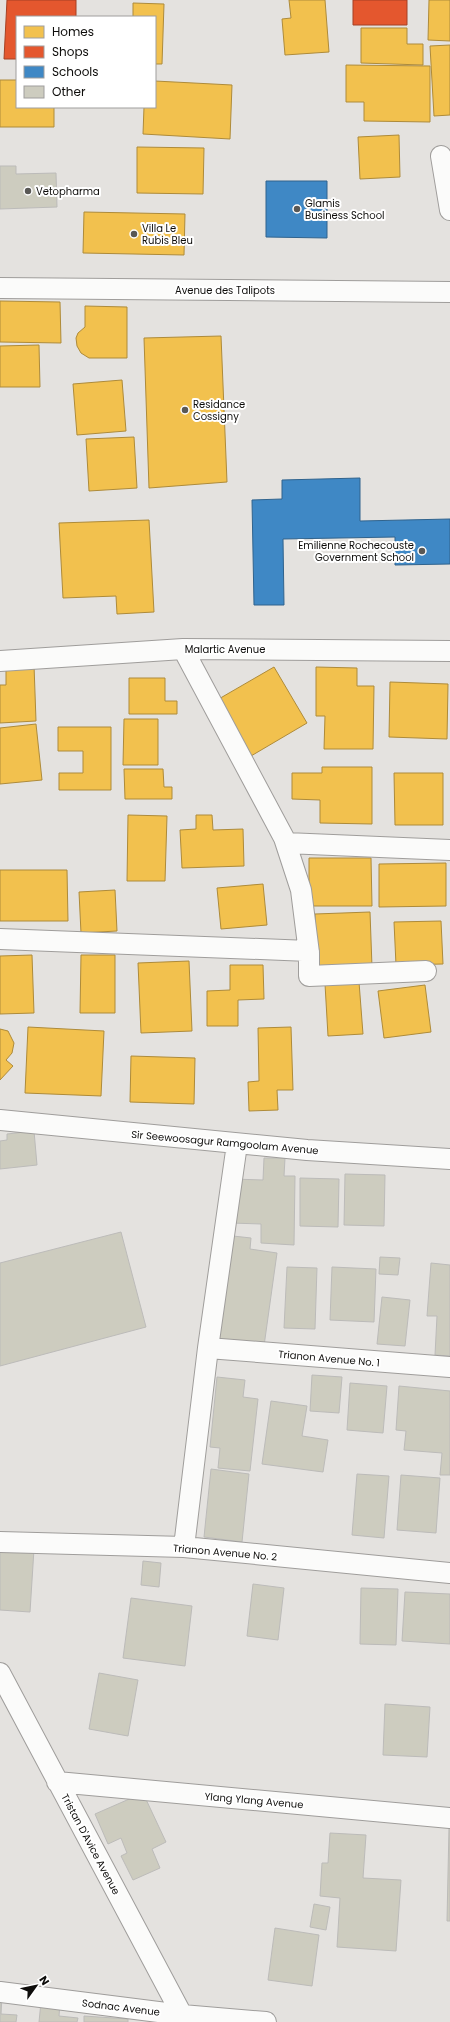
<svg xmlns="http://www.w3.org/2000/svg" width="450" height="2022" font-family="Poppins,sans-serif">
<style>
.homes{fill:#f2c14e;stroke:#ae8b3a}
.shops{fill:#e4572e;stroke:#a44124}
.schools{fill:#3f88c5;stroke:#30638d}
.building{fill:#cdccbf;stroke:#bcbbb9}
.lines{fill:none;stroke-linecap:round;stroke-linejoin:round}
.minor-casing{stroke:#9f9d9b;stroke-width:22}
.minor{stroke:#fbfbfa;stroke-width:20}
.poi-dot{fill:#595855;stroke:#fff;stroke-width:1.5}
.labels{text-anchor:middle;stroke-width:4;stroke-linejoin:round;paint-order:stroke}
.poi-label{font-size:10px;fill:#0e0d0b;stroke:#fff;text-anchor:start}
.street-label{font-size:10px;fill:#0e0d0b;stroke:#fff}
</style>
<rect width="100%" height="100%" fill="#e4e2df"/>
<path class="homes" d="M289,0h36l4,52 -44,3 -3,-36 9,-1z
M429,0h21v41l-22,-1z
M133,3l31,1 -2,60h-7v-47h-22z
M361,28h46v16h16v21l-62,-2z
M450,45v70l-16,1 -4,-70z
M346,65l84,1v56l-66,-1v-19h-18z
M0,80h17v27h37v20h-54z
M155,81l77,4 -2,54 -87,-5 1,-27h11z
M399,135l1,42 -40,2 -2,-42z
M137,147l67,1 -1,46 -66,-1z
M84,212l101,2 -1,41 -101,-2z
M0,301l60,1 1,41 -61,-1z
M85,306l42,1v51h-38l-8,-5 -4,-7 -1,-8 2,-5 7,-6z
M221,336l6,146 -78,6 -5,-150z
M39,345l1,42h-40v-41z
M122,380l4,51 -49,4 -4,-51z
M134,437l3,51 -48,3 -3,-52z
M149,520l5,92 -37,2 -1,-18 -53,2 -4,-75z
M34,665l2,56 -36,2v-38h6v-19z
M274,667l33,56 -56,33 -34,-56z
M316,667l41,1v18h17l-1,63h-49l1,-33h-9z
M129,678h36v23h12v13h-48z
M390,682l58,2 -1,55 -58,-2z
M124,719h34v46h-35z
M36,724l6,56 -42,4v-56z
M58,727h53v63h-52v-17h24v-22h-25z
M322,767h50v57l-52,-1v-23l-28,-1v-26h30z
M124,769h39l1,18h8v12h-47z
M394,773h49v52h-48z
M128,815l39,1 -2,65h-38z
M196,815h16l1,15 30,-1 1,37 -62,2 -2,-38 16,-1z
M309,858h62l1,48h-63z
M446,863v43l-67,1v-43z
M0,870h67l1,51h-68z
M263,884l4,41 -46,4 -4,-41z
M115,890l2,41 -36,2 -2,-41z
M370,912l2,55 -55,2 -2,-55z
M441,921l2,43 -47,1 -2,-43z
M32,955l2,58 -34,1v-58z
M81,955h34v58h-35z
M189,961l3,70 -51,2 -3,-70z
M230,965h33l1,34 -26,1v26h-31v-35l23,-1z
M359,982l4,52 -35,2 -3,-52z
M425,985l6,47 -47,6 -6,-47z
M28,1027l76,4 -3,65 -76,-3z
M291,1027l2,63h-16l1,20 -29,1 -1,-29 11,-1 -1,-53z
M0,1029l8,2 6,12 -2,10 -6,7 7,6 -13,14z
M131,1056l64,2 -1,46 -64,-2z"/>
<path class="shops" d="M7,0h69v17h-59v42h-13z
M353,0h54v25h-54z"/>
<path class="schools" d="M266,181h61v57l-61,-1z
M360,478v43l90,-2v45l-55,1v-28l-112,2 1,66h-30l-2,-105 30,-1v-19z"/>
<path class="building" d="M0,166h16v8l40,-1 1,34 -57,2z
M34,1131l3,34 -37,4v-28l7,-1v-6z
M264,1158h21l-1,18h11l-1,69 -33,-2v-19l-30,-1 2,-44 30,1z
M345,1174l40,1 -1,51 -40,-1z
M300,1178l39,1 -1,48 -38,-1z
M121,1232l25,95 -146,39v-103z
M233,1236l18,2 -1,11 27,4 -13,93 -45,-6z
M380,1257l20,1 -2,17 -19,-1z
M431,1263l19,2v91l-15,-1 2,-39h-10z
M287,1267l30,1 -2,61 -31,-1z
M332,1267l44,2 -2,53 -44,-2z
M382,1297l28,3 -5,46 -28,-2z
M312,1375l30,2 -3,36 -29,-2z
M217,1377l28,3 -2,17 15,2 -8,72 -32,-3 2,-20 -10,-1z
M350,1383l37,3 -4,47 -36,-3z
M399,1386l51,5v84h-10l2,-22 -38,-3 2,-19 -10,-1z
M271,1401l36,5 -5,30 26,4 -5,32 -61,-8z
M211,1469l38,5 -7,68 -38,-5z
M357,1474l32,2 -5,62 -32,-3z
M401,1475l39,3 -4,55 -39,-3z
M0,1547l34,2 -4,63 -30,-2z
M143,1561l18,2 -2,24 -18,-2z
M253,1584l31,4 -6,52 -31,-4z
M361,1588l37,1 -2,56 -36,-1z
M405,1592l45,2v50l-48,-3z
M131,1598l61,8 -7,60 -62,-8z
M99,1673l39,7 -10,56 -39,-7z
M385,1704l45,3 -3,50 -44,-2z
M143,1793l23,49 -14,7 8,19 -27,12 -12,-24 6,-3 -6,-15 -13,6 -13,-30z
M449,1827h1v94h-3z
M330,1833l36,2 -3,43 38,2 -5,71 -59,-4 3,-49 -20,-2 2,-33h6z
M314,1904l16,3 -4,23 -16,-3z
M275,1928l44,7 -7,51 -44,-6z
M0,1996h2l-1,18 16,1 -1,7h-16z
M41,2002l19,2 -1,12 19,2 -1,4h-38z
M84,2016l44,3v3h-44z"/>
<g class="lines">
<g class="minor-casing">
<path id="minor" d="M441,156l9,54
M0,288l450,4
M183,649l101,189 17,52 8,63v23l117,-5
M0,661l183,-12 267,2
M286,843l164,7
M0,939l309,12
M0,1120l307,30 143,9
M208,1348l242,19
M0,1542l184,5 266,26
M184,1547l24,-199 29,-204
M0,1673l182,342
M57,1782l393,36
M0,1992l182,23 84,7"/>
</g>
<use href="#minor" class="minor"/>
</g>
<g class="poi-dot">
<circle cx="28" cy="191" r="4"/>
<circle cx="297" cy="209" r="4"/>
<circle cx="134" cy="234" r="4"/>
<circle cx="185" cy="410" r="4"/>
<circle cx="422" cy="551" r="4"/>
</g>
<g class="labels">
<g class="poi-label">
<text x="36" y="195">Vetopharma</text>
<text x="305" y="207">Glamis<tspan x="305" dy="12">Business School</tspan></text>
<text x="142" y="232">Villa Le<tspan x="142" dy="12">Rubis Bleu</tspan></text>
<text x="193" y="408">Residance<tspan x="193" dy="12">Cossigny</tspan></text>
<text x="414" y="549" text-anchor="end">Emilienne Rochecouste<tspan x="414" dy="12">Government School</tspan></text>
</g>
<g class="street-label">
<text x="225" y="294">Avenue des Talipots</text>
<text x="225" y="653">Malartic Avenue</text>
<text transform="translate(225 1142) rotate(5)" y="4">Sir Seewoosagur Ramgoolam Avenue</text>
<text transform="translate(329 1358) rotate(5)" y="4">Trianon Avenue No. 1</text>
<text transform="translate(225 1552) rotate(5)" y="4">Trianon Avenue No. 2</text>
<text transform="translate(254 1800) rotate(5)" y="4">Ylang Ylang Avenue</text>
<text transform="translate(91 1844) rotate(62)" y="4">Tristan D'Avice Avenue</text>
<text transform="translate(121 2007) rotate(7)" y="4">Sodnac Avenue</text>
</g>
</g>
<rect x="16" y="16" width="140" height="92" fill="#ffffff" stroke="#9f9e9d"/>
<rect x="24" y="26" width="20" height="12" fill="#f2c14e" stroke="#9f9e9d"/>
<text x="52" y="36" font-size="12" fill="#0e0d0b">Homes</text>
<rect x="24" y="46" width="20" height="12" fill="#e4572e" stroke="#9f9e9d"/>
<text x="52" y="56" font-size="12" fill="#0e0d0b">Shops</text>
<rect x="24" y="66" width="20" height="12" fill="#3f88c5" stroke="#9f9e9d"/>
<text x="52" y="76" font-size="12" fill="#0e0d0b">Schools</text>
<rect x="24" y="86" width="20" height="12" fill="#cdccbf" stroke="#9f9e9d"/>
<text x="52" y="96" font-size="12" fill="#0e0d0b">Other</text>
<g transform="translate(36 1986) rotate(57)" stroke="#ffffff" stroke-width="3" paint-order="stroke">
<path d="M0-3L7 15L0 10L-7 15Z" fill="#0e0d0b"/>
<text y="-6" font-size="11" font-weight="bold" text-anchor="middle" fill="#0e0d0b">N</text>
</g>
</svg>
